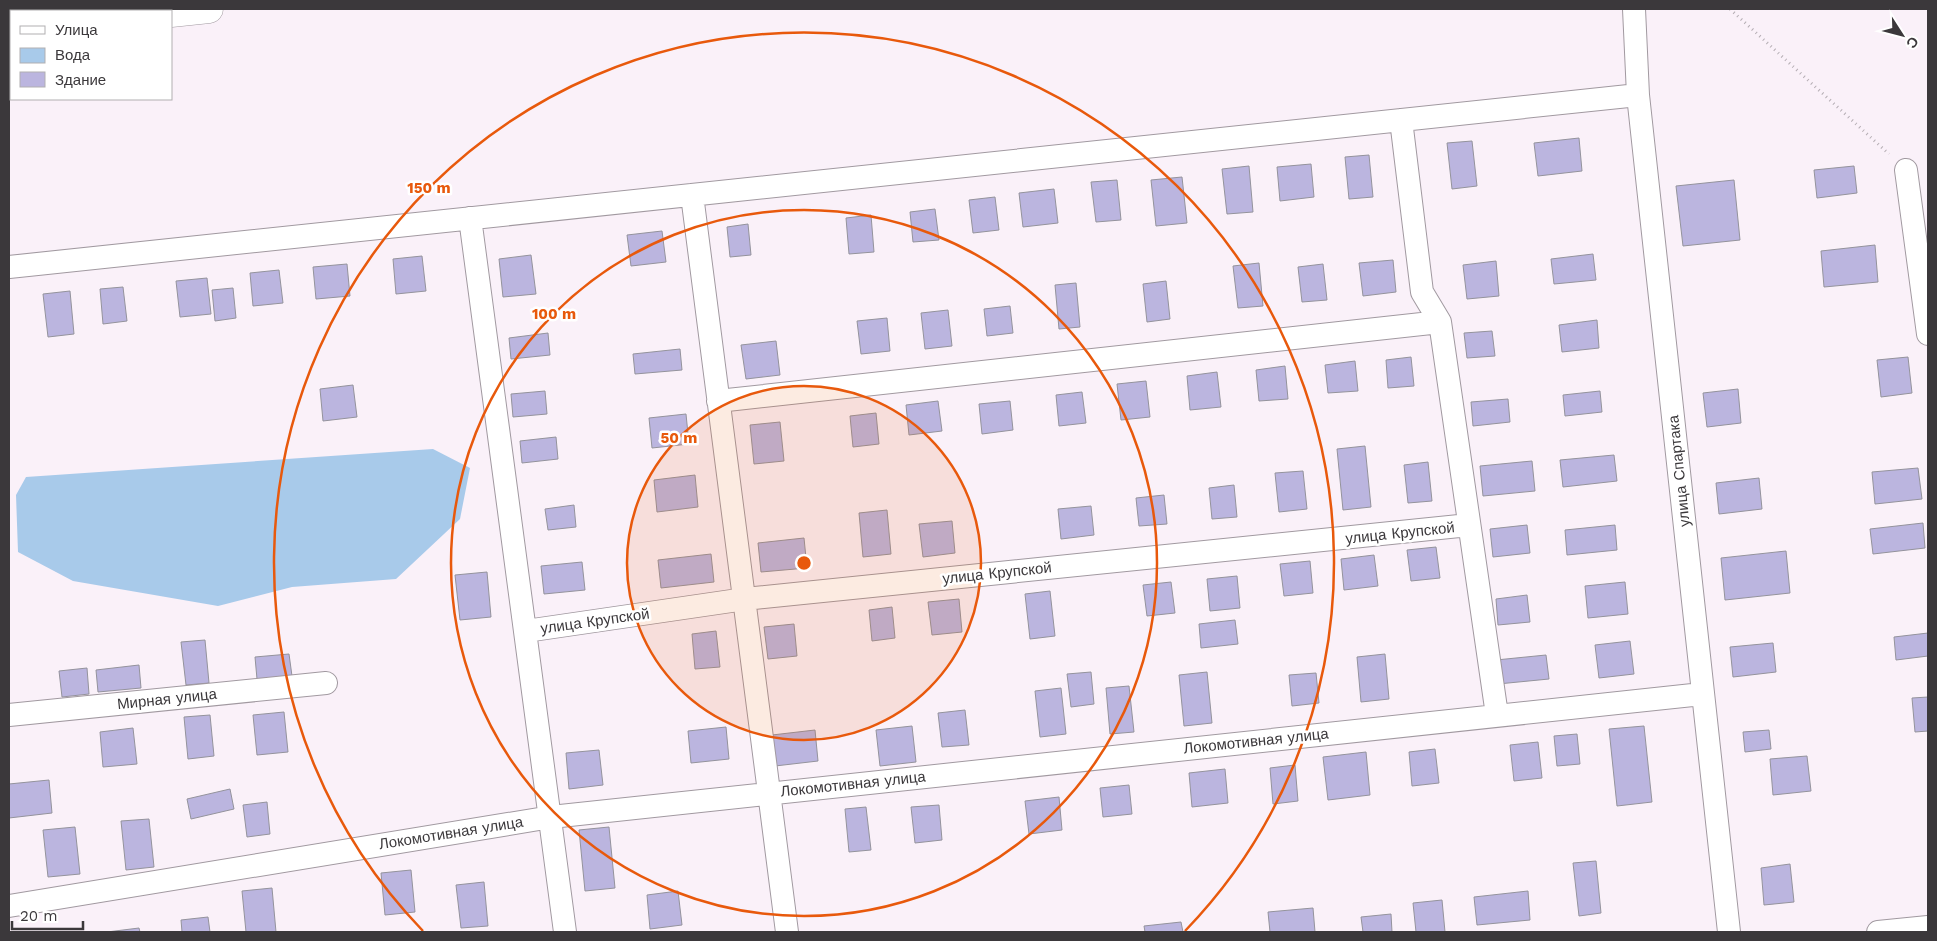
<svg xmlns="http://www.w3.org/2000/svg" width="1937" height="941" font-family="'Work Sans',sans-serif">
<style>
.water{fill:#a8caea}
.building{fill:#bbb5df;stroke:#94939c}
.lines{fill:none;stroke-linecap:round;stroke-linejoin:round}
.minor-casing{stroke:#a199a0;stroke-width:24}
.tertiary-casing{stroke:#a199a0;stroke-width:29}
.path{stroke:#b5aeb4;stroke-width:3;stroke-dasharray:1 4;stroke-linecap:butt}
.minor{stroke:#fff;stroke-width:22}
.tertiary{stroke:#fff;stroke-width:28}
.ring{fill:none;stroke:#e8590c;stroke-width:2.5}
.labels{text-anchor:middle;stroke-width:5;stroke-linejoin:round;paint-order:stroke}
.street-label{font-size:15px;fill:#3b383b;stroke:#fff}
.centre{fill:#e8590c;stroke:#fff;stroke-width:2.5}
.ring-label{font-size:15px;text-anchor:middle;font-weight:bold;fill:#e8590c;stroke:#fff;stroke-width:5;stroke-linejoin:round;paint-order:stroke}
</style>
<rect width="100%" height="100%" fill="#faf1f9"/>
<path class="water" d="M433,449l37,19 -10,51 -64,60 -104,8 -74,19 -145,-25 -55,-29 -2,-57 10,-18z"/>
<path class="building" d="M1579,138l3,33 -44,5 -4,-33z
M1472,141l5,45 -25,3 -5,-46z
M1369,155l4,42 -24,2 -4,-42z
M1311,164l3,33 -34,4 -3,-34z
M1249,166l4,46 -26,2 -5,-45z
M1854,166l3,27 -40,5 -3,-28z
M1182,177l5,46 -31,3 -5,-46z
M1117,180l4,40 -25,2 -5,-40z
M1734,180l6,60 -57,6 -7,-60z
M1054,189l4,34 -35,4 -4,-34z
M995,197l4,33 -26,3 -4,-33z
M935,209l4,31 -26,2 -3,-30z
M871,215l3,37 -25,2 -3,-36z
M748,224l3,31 -21,2 -3,-30z
M662,231l4,31 -35,4 -4,-31z
M1875,245l3,37 -54,5 -3,-36z
M1593,254l3,26 -42,4 -3,-25z
M531,255l5,39 -33,3 -4,-38z
M422,256l4,35 -30,3 -3,-35z
M1393,260l3,32 -33,4 -4,-33z
M1496,261l3,35 -32,3 -4,-34z
M1259,263l4,43 -25,2 -5,-42z
M347,264l3,32 -34,3 -3,-32z
M1323,264l4,36 -25,2 -4,-35z
M279,270l4,33 -30,3 -3,-33z
M207,278l4,36 -31,3 -4,-36z
M1166,281l4,38 -23,3 -4,-38z
M1076,283l4,44 -21,2 -4,-44z
M123,287l4,34 -24,3 -3,-35z
M233,288l3,30 -21,3 -3,-31z
M70,291l4,43 -26,3 -5,-43z
M1010,306l3,27 -26,3 -3,-27z
M948,310l4,36 -27,3 -4,-36z
M887,318l3,33 -29,3 -4,-33z
M1597,320l2,28 -37,4 -3,-27z
M1492,331l3,25 -28,2 -3,-25z
M548,333l2,22 -39,4 -2,-21z
M776,341l4,34 -34,4 -5,-34z
M680,349l2,21 -47,4 -2,-20z
M1411,357l3,29 -26,2 -2,-28z
M1908,357l4,36 -31,4 -4,-37z
M1355,361l3,30 -30,2 -3,-28z
M1285,366l3,33 -29,2 -3,-31z
M1217,372l4,35 -31,3 -3,-34z
M1146,381l4,36 -29,3 -4,-36z
M353,385l4,32 -34,4 -3,-32z
M1738,389l3,34 -34,4 -4,-34z
M545,391l2,23 -34,3 -2,-23z
M1600,391l2,21 -37,4 -2,-21z
M1082,392l4,31 -27,3 -3,-31z
M1508,399l2,23 -37,4 -2,-24z
M938,401l4,30 -33,4 -3,-30z
M1010,401l3,29 -31,4 -3,-30z
M876,413l3,31 -26,3 -3,-31z
M686,414l3,30 -37,4 -3,-30z
M780,422l4,39 -30,3 -4,-39z
M556,437l2,22 -36,4 -2,-22z
M1365,446l6,61 -28,3 -6,-61z
M1614,455l3,26 -54,6 -3,-27z
M1532,461l3,30 -52,5 -3,-30z
M1428,462l4,39 -24,2 -4,-38z
M1918,468l4,31 -47,5 -3,-32z
M1303,471l4,38 -28,3 -4,-39z
M695,475l3,32 -41,5 -3,-32z
M1759,478l3,31 -43,5 -3,-31z
M1234,485l3,32 -25,2 -3,-31z
M1164,495l3,29 -28,2 -3,-28z
M574,505l2,22 -28,3 -3,-21z
M1091,506l3,29 -33,4 -3,-30z
M887,510l4,44 -28,3 -4,-44z
M952,521l3,32 -32,4 -4,-33z
M1923,523l2,25 -52,6 -3,-25z
M1527,525l3,28 -37,4 -3,-28z
M1615,525l2,25 -50,5 -2,-25z
M804,538l3,30 -46,4 -3,-29z
M1436,547l4,31 -29,3 -4,-31z
M1786,551l4,42 -65,7 -4,-42z
M711,554l3,28 -53,6 -3,-28z
M1374,555l4,31 -34,4 -3,-31z
M1310,561l3,32 -29,3 -4,-32z
M582,562l3,28 -41,4 -3,-28z
M487,572l4,45 -31,3 -5,-45z
M1237,576l3,32 -30,3 -3,-32z
M1171,582l4,31 -28,3 -4,-31z
M1625,582l3,32 -40,4 -3,-32z
M1050,591l5,45 -25,3 -5,-45z
M1527,595l3,27 -32,3 -2,-26z
M959,599l3,33 -30,3 -4,-33z
M892,607l3,31 -23,3 -3,-31z
M1235,620l3,24 -37,4 -2,-24z
M794,624l3,32 -29,3 -4,-32z
M716,631l4,36 -25,2 -3,-35z
M1928,633v23l-32,4 -2,-23z
M205,640l4,43 -23,2 -5,-43z
M1630,641l4,33 -35,4 -4,-33z
M1773,643l3,29 -43,5 -3,-30z
M289,654l3,22 -35,3 -2,-22z
M1385,654l4,45 -28,3 -4,-45z
M1546,655l3,24 -51,5 -2,-24z
M139,665l2,23 -43,4 -2,-22z
M87,668l2,26 -27,3 -3,-26z
M1091,672l3,32 -23,3 -4,-33z
M1207,672l5,51 -28,3 -5,-51z
M1316,673l3,30 -27,3 -3,-31z
M1129,686l5,46 -24,2 -4,-46z
M1061,688l5,46 -26,3 -5,-46z
M1928,697v34l-13,1 -3,-34z
M965,710l4,35 -27,2 -4,-34z
M284,712l4,40 -31,3 -4,-40z
M210,715l4,41 -26,3 -4,-42z
M912,726l4,36 -36,4 -4,-36z
M1644,726l8,76 -35,4 -8,-77z
M726,727l3,32 -38,4 -3,-32z
M133,728l4,36 -34,3 -3,-35z
M815,730l3,31 -43,5 -3,-31z
M1769,730l2,19 -26,3 -2,-20z
M1577,734l3,30 -23,2 -3,-30z
M1538,742l4,36 -28,3 -4,-36z
M1435,749l4,34 -27,3 -3,-34z
M599,750l4,35 -34,4 -3,-36z
M1366,752l4,43 -42,5 -5,-43z
M1807,756l4,35 -38,4 -3,-36z
M1295,765l3,36 -25,3 -3,-36z
M1225,769l3,34 -36,4 -3,-34z
M49,780l3,33 -43,5v-34z
M1129,785l3,29 -29,3 -3,-29z
M230,789l4,20 -43,10 -4,-20z
M1059,797l3,33 -33,4 -4,-33z
M267,802l3,32 -23,3 -4,-32z
M939,805l3,35 -27,3 -4,-36z
M866,807l5,43 -22,2 -4,-43z
M149,819l5,48 -28,3 -5,-49z
M75,827l5,47 -32,3 -5,-47z
M609,827l6,61 -30,3 -6,-61z
M1596,861l5,52 -22,3 -6,-53z
M1790,864l4,38 -30,3 -3,-37z
M411,870l4,42 -30,3 -4,-42z
M484,882l4,44 -27,2 -5,-43z
M272,888l4,44h-30l-4,-41z
M678,891l4,34 -32,4 -3,-34z
M1528,891l2,29 -53,5 -3,-28z
M1442,900l3,32h-29l-3,-29z
M1313,908l2,24h-45l-2,-20z
M1391,914l1,18h-29l-2,-15z
M208,917l2,15h-28l-1,-12z
M1181,922l2,10h-38l-1,-6z
M139,928l1,4h-33z"/>
<g class="lines">
<g class="minor-casing">
<path id="minor" d="M1634,9l4,86 91,837
M1401,120l21,172 18,30 57,393
M1906,170l22,164
M692,195l95,737
M470,218l95,714
M9,267l1629,-172
M718,401l722,-79
M526,631l219,-32 724,-74
M9,715l317,-32
M9,906l542,-89 1151,-123
M1878,932l50,-5"/>
</g>
<g class="tertiary-casing">
<path id="tertiary" d="M171,13l38,-4
M9,32h2"/>
</g>
<path class="path" d="M1730,9l159,145"/>
<use href="#minor" class="minor"/>
<use href="#tertiary" class="tertiary"/>
</g>
<circle cx="804" cy="563" r="177" fill="#e8590c" fill-opacity=".12"/>
<g class="ring">
<circle cx="804" cy="563" r="177"/>
<circle cx="804" cy="563" r="353"/>
<path d="M423 931A530 530 0 1 1 1185 931"/>
</g>
<g class="labels">
<g class="street-label">
<text transform="translate(1679 471) rotate(-96)" y="5">улица Спартака</text>
<text transform="translate(1400 533) rotate(-6)" y="5">улица Крупской</text>
<text transform="translate(997 573) rotate(-6)" y="5">улица Крупской</text>
<text transform="translate(595 621) rotate(-8)" y="5">улица Крупской</text>
<text transform="translate(167 699) rotate(-6)" y="5">Мирная улица</text>
<text transform="translate(1256 741) rotate(-6)" y="5">Локомотивная улица</text>
<text transform="translate(853 784) rotate(-6)" y="5">Локомотивная улица</text>
<text transform="translate(451 833) rotate(-9)" y="5">Локомотивная улица</text>
</g>
</g>
<circle cx="804" cy="563" r="8" class="centre"/>
<g class="ring-label">
<text x="429" y="193">150 m</text>
<text x="554" y="319">100 m</text>
<text x="679" y="443">50 m</text>
</g>
<rect width="1937" height="941" fill="none" stroke="#3b383b" stroke-width="20"/>
<rect x="10" y="10" width="162" height="90" fill="#ffffff" stroke="#b1afb1"/>
<rect x="20" y="26" width="25" height="8" fill="#ffffff" stroke="#b1afb1"/>
<text x="55" y="35" font-size="15" fill="#3b383b">Улица</text>
<rect x="20" y="48" width="25" height="15" fill="#a8caea" stroke="#b1afb1"/>
<text x="55" y="60" font-size="15" fill="#3b383b">Вода</text>
<rect x="20" y="72" width="25" height="15" fill="#bbb5df" stroke="#b1afb1"/>
<text x="55" y="85" font-size="15" fill="#3b383b">Здание</text>
<g transform="translate(1902 35) rotate(126)" stroke="#ffffff" stroke-width="4" paint-order="stroke">
<path d="M0-4L9 19L0 12L-9 19Z" fill="#3b383b"/>
<text y="-8" font-size="14" font-weight="bold" text-anchor="middle" fill="#3b383b">С</text>
</g>
<path d="M12 921v8h71v-8" fill="none" stroke="#3b383b" stroke-width="2.5"/>
<text x="20" y="921" font-size="15" fill="#3b383b" stroke="#ffffff" stroke-width="4" paint-order="stroke">20 m</text>
</svg>
